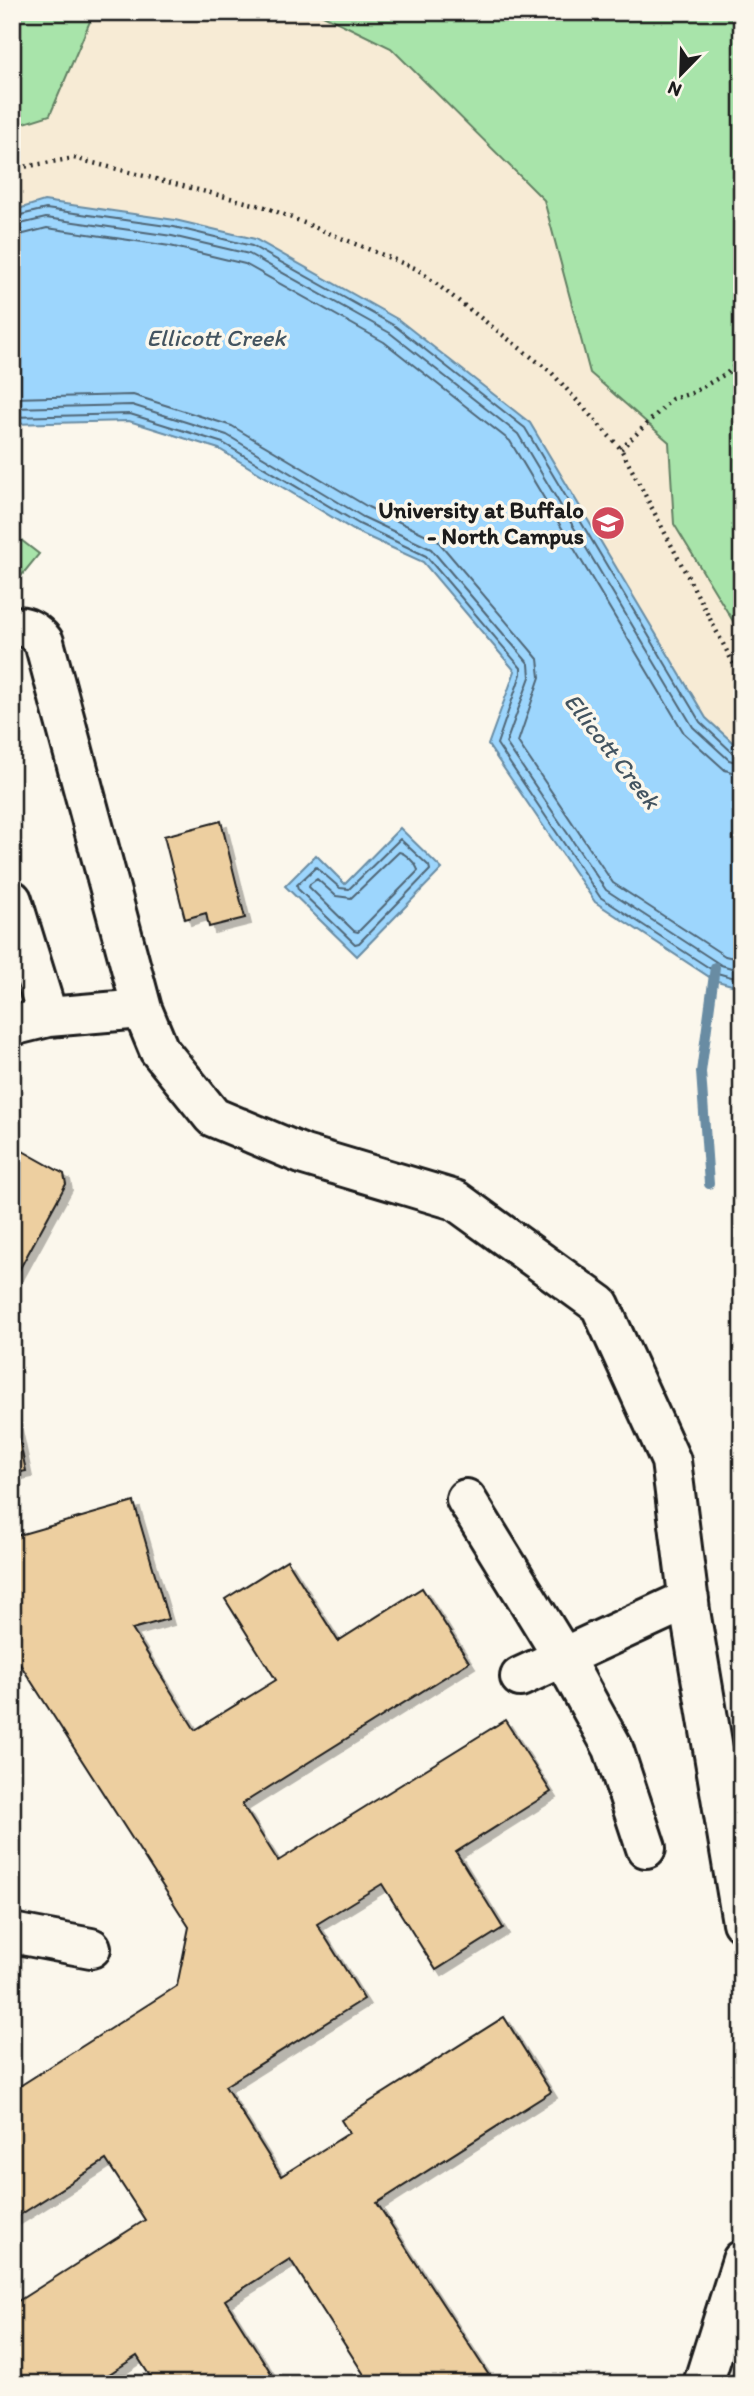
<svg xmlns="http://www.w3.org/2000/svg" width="754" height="2396" font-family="Itim,sans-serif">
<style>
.built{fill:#f7ebd5}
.green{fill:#a8e4aa;stroke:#628063;stroke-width:2}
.water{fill:#9dd6fd;stroke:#698ca3;stroke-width:2}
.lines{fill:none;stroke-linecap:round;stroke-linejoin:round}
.shore{stroke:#506676;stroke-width:2}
.stream{stroke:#698ca3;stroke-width:10}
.building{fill:#edcfa0;stroke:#1c1c1c;stroke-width:2;filter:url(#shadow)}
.minor-casing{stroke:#1c1c1c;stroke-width:44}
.path{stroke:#1c1c1c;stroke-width:4.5;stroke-dasharray:2 5;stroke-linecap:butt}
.minor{stroke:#fbf7ec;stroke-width:38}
.labels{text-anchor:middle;stroke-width:7;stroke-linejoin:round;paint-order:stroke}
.poi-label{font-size:23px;font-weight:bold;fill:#1c1c1c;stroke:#fbf7ec;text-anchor:end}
.water-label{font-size:24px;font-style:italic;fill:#435460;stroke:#fbf7ec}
</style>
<defs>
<filter id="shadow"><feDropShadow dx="6" dy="6" stdDeviation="0" flood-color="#0004"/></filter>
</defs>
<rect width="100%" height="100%" fill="#fbf7ec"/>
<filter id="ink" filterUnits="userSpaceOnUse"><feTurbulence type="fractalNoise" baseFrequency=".0143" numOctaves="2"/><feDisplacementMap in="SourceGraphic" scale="14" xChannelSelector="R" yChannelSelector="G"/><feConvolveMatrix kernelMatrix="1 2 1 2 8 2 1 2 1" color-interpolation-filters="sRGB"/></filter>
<g filter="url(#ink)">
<path class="built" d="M12,12h730v883l-308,-473 -422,-100z"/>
<path class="green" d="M12,12h82l-44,103 -38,12z
M317,12h425v624l-68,-112 -5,-82 -79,-69 -46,-173 -153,-152z
M12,533l27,21 -26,32h-1z"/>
<path class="water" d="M44,201l131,19 80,19 144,81 131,103 176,295 36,33v237l-28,-8 -119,-78 -107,-157 27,-74 -92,-109 -68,-31 -136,-82 -90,-28 -117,3v-213z
M400,828l42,41 -85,87 -72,-70 31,-31 29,29z"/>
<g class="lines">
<path class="shore" d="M12,217l34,-8 128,18 78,19 143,80 130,102 175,294 34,32 8,1
M12,226l34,-8 126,18 77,18 141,79 128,101 175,293 36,33 13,4
M12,237l35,-9 123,18 75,18 139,78 126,99 174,292 41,37 17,5
M12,398l121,-3 99,31 136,81 69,33 101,119 2,18 -22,65 95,141 112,73 17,4
M12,408l120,-3 95,30 136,82 68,32 98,115 1,13 -24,66 100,147 115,75 21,6
M12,417l118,-3 93,29 136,81 67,32 95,112v6l-24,70 103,153 117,76 25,7
M400,839l29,27 1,4 -71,73 -4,1 -57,-55 -1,-4 19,-18 24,21 9,1z
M399,852c6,1 18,12 19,19l-60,61 -4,-1 -45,-44 1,-3 7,-5 19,17 15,2z"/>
<path class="stream" d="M709,1184l-8,-112 14,-105"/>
</g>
<path class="building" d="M221,821l24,97 -36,9 -3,-14 -21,6 -21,-83z
M12,1145l52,29 2,10 -54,99z
M12,1405l14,66 -14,3z
M134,1502l34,117 -36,10 63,101 81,-50 -51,-81 62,-39 51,81 84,-53 47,74 -227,142 36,57 227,-141 46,72 -95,60 47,76 -67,42 -54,-86 -65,40 47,75 -139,87 56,90 68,-43 -8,-13 163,-103 47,75 -174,111 115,177 -6,4h-116l-80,-125 -65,41 53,84h-123l-18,-28 -43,28h-82v-79l133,-85 -39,-60 -94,60v-129l165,-105 12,-59 -169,-263 -8,3v-130z"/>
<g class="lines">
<g class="minor-casing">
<path id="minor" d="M12,627c13,-3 24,5 32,15l98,367 17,41 54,67 91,38 151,45 145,105 71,156 19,150 52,311
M12,900l36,117
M12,1026l36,-9 94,-8
M466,1499l97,158 50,91 33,100
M520,1677l169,-78
M12,1933l79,15
M703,2384l39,-124"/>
</g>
<path class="path" d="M12,169l62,-11 191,49 152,62 134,103 70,77 121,231
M621,449l51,-50 20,-6 35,-20 15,-14"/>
<use href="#minor" class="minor"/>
</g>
</g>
<defs>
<g id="university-disc" transform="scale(1.75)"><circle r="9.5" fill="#d1495b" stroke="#fbf7ec"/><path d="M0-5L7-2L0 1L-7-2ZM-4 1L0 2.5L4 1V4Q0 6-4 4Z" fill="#fff"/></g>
</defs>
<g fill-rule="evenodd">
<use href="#university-disc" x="608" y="523"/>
</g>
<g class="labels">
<g class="poi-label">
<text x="584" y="518">University at Buffalo<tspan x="584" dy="26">- North Campus</tspan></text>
</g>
<g class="water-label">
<text x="216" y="346">Ellicott Creek</text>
<text transform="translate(612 751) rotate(52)" y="8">Ellicott Creek</text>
</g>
</g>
<rect width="754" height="2396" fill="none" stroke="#fbf7ec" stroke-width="42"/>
<rect x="21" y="21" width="712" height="2354" fill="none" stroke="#1c1c1c" stroke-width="2.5" filter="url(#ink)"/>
<g transform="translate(681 74) rotate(203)" stroke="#fbf7ec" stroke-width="5" paint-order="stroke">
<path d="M0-5L12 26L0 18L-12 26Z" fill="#1c1c1c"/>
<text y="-10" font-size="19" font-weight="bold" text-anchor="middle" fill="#1c1c1c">N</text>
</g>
</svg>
